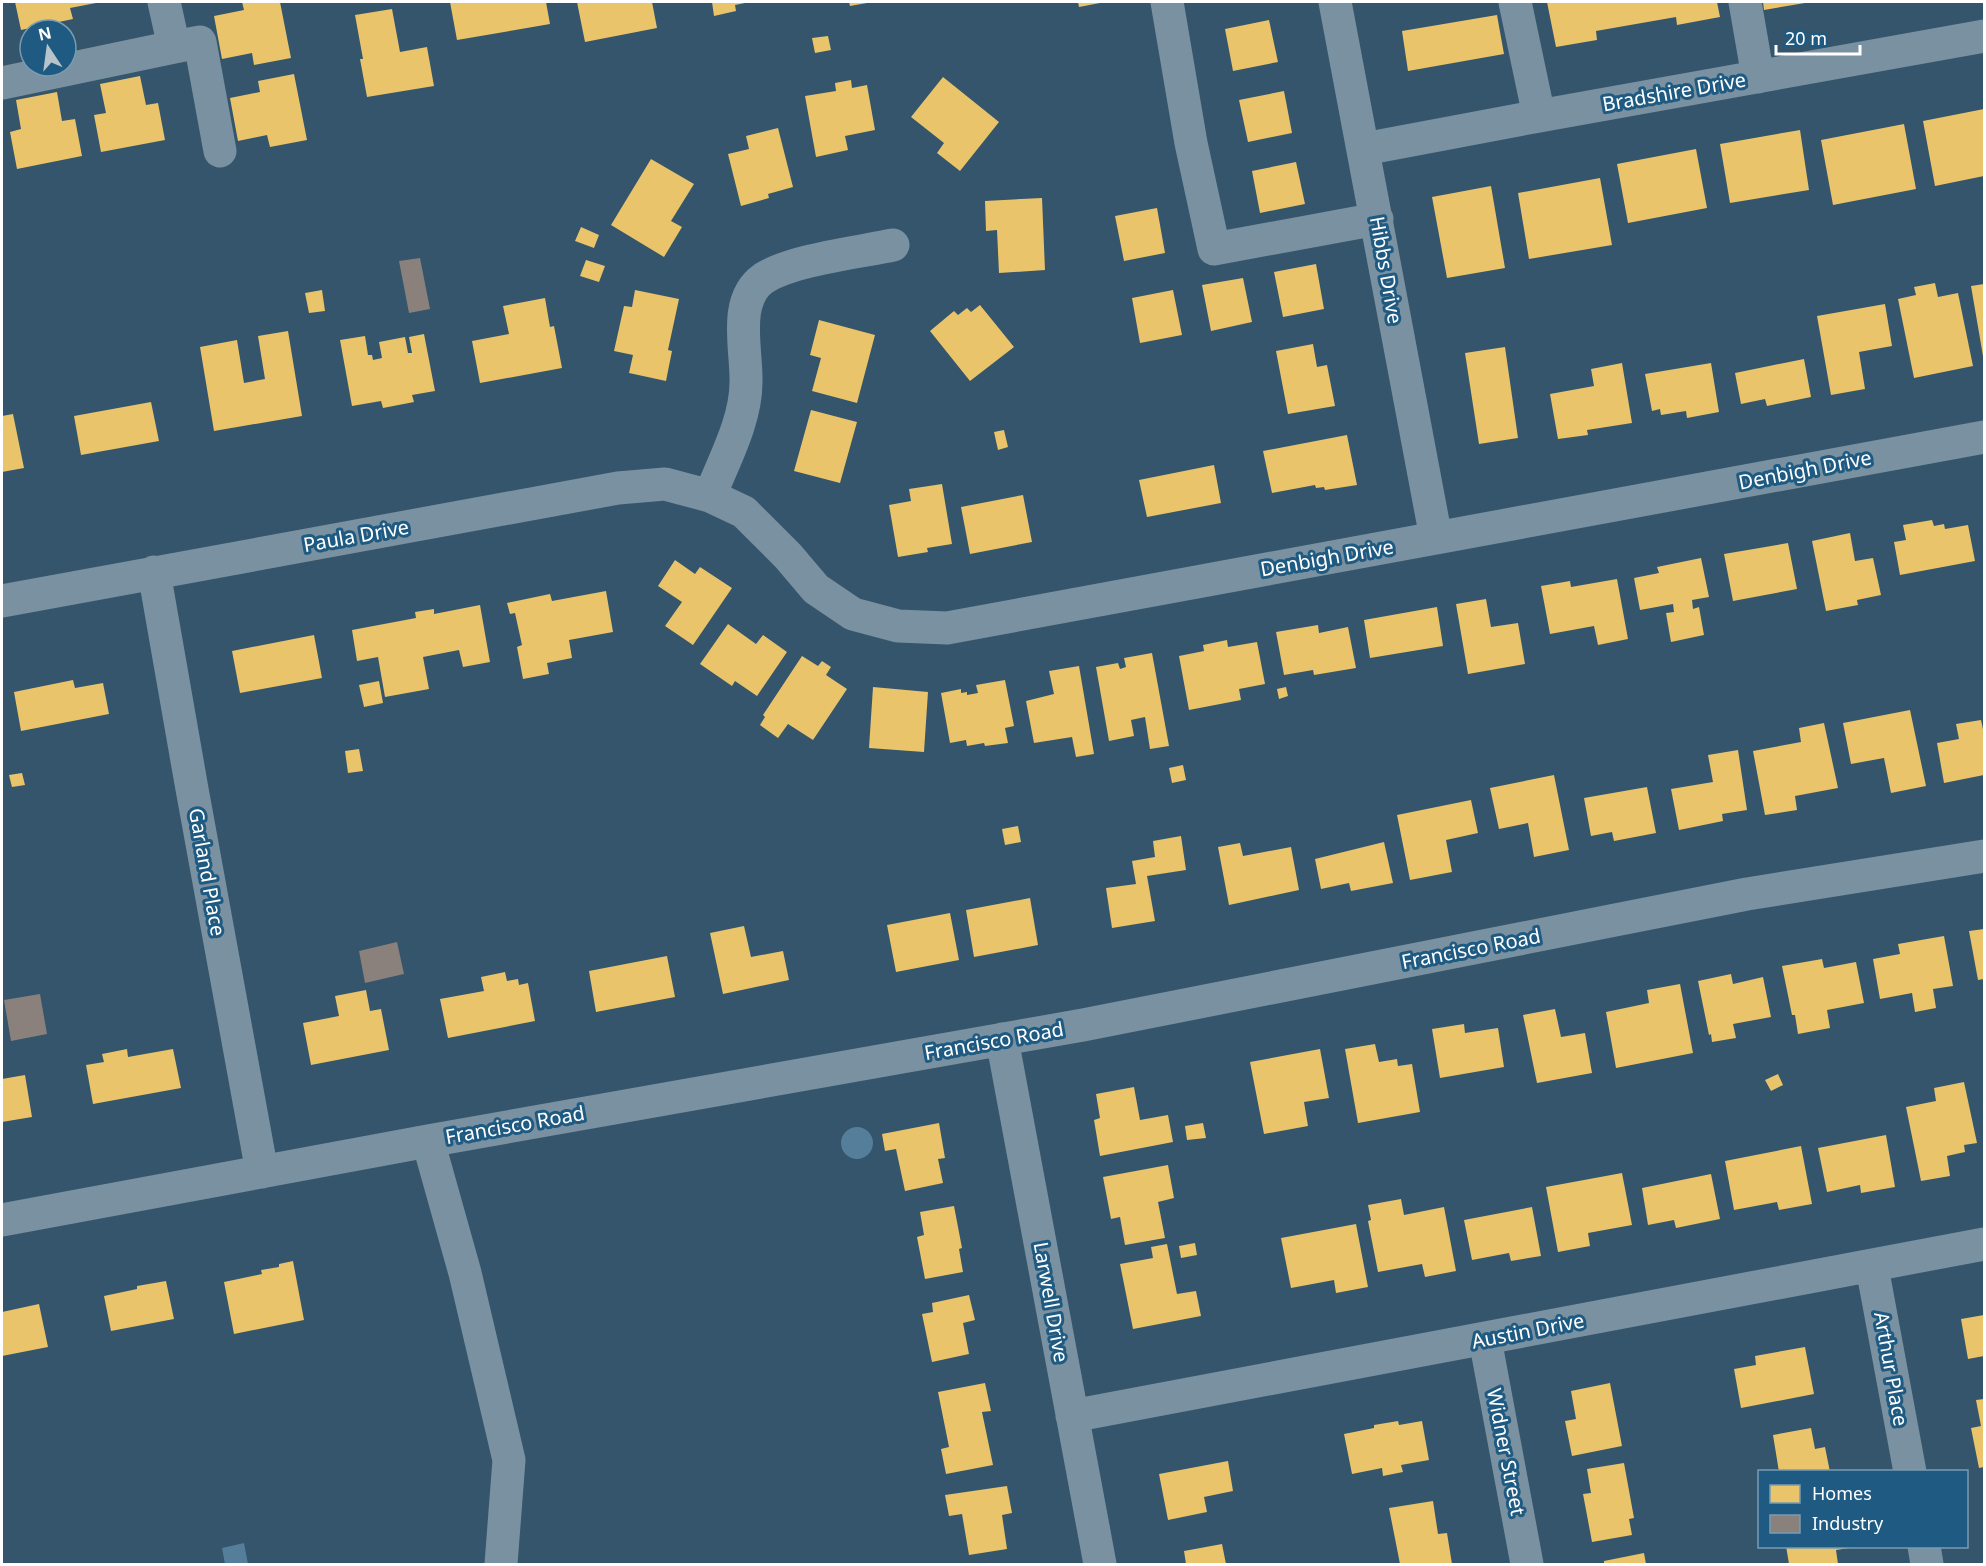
<svg xmlns="http://www.w3.org/2000/svg" width="1986" height="1566" font-family="'Noto Sans',sans-serif">
<style>
.water{fill:#547e99}
.homes{fill:#e9c46a}
.industry{fill:#8a817c}
.lines{fill:none;stroke-linecap:round;stroke-linejoin:round}
.minor{stroke:#7a91a1;stroke-width:33}
.labels{text-anchor:middle;stroke-width:6;stroke-linejoin:round;paint-order:stroke}
.street-label{font-size:20px;fill:#fff;stroke:#1e5a81}
</style>
<rect width="100%" height="100%" fill="#34556b"/>
<path class="water" d="M841 1143a16 16 0 1 1 32 0a16 16 0 1 1-32 0Z
M244,1543l4,21h-23l-3,-16z"/>
<path class="homes" d="M15,2h81v1l-26,5 3,11 -52,11z
M242,2h38l11,56 -37,7 -2,-12 -30,6 -8,-43 30,-6z
M450,2h96l4,22 -93,16z
M577,2h75l5,26 -72,14z
M712,2h33v1l-10,2 1,6 -22,5z
M849,2h18v1l-17,3z
M1078,2h22v1l-21,4z
M1547,2h170l3,15 -43,8 -1,-8 -80,14 1,9 -41,7z
M1763,2h42v1l-41,7z
M392,9l8,43 27,-5 7,39 -67,11 -7,-38h3l-8,-44z
M1497,15l7,39 -96,17 -6,-40z
M1269,20l9,42 -45,9 -8,-42z
M828,36l3,14 -16,3 -3,-15z
M294,74l13,66 -37,7 -3,-12 -29,6 -8,-43 30,-6 -2,-11z
M140,76l6,29 12,-2 7,37 -64,12 -7,-37 12,-2 -6,-29z
M943,77l56,45 -39,49 -23,-18 7,-10 -33,-26z
M851,80l1,8 15,-3 8,45 -30,6 3,14 -32,7 -11,-61 31,-5 -1,-8z
M1284,91l8,42 -44,9 -9,-42z
M57,92l5,29 13,-2 7,37 -65,13 -7,-37 11,-3 -5,-29z
M1984,109v67l-49,10 -12,-65z
M1904,124l12,65 -83,16 -12,-65z
M778,128l15,59 -25,7 1,4 -28,8 -13,-52 21,-5 -3,-13z
M1800,130l9,60 -79,13 -10,-59z
M1696,149l11,59 -79,15 -11,-59z
M651,159l43,25 -23,37 11,6 -18,30 -53,-32z
M1296,162l9,42 -45,9 -8,-42z
M1600,178l12,67 -83,14 -11,-66z
M1491,186l14,82 -58,10 -15,-81z
M1042,198l3,72 -46,3 -2,-43 -11,1 -1,-30z
M1157,208l8,45 -41,8 -9,-45z
M581,227l18,8 -5,13 -19,-7z
M586,260l19,6 -6,16 -19,-6z
M1316,264l8,45 -41,8 -9,-45z
M1243,278l9,44 -41,9 -9,-46z
M1935,283l3,14 20,-4 15,73 -59,12 -16,-79 18,-4 -2,-8z
M1984,284v72h-1l-12,-70z
M322,290l3,21 -16,2 -4,-20z
M635,290l44,9 -11,51 4,1 -6,30 -37,-8 4,-18 -19,-4 10,-45 8,1z
M1173,290l9,45 -42,8 -8,-45z
M545,298l5,29 4,-1 8,42 -82,15 -8,-42 37,-7 -6,-28z
M1885,304l7,42 -33,6 6,37 -34,6 -14,-79z
M980,305l34,42 -44,34 -40,-50 24,-20 4,4 9,-7 4,4z
M819,320l56,15 -18,68 -45,-12 9,-33 -11,-3z
M288,331l14,85 -88,15 -14,-84 37,-7 7,43 21,-4 -7,-43z
M424,334l11,57 -23,4 2,7 -31,6 -2,-7 -29,5 -12,-66 25,-4 3,19h4l1,5 9,-2 -3,-16 26,-5 3,16h4l-3,-16z
M1313,344l4,23 10,-2 8,41 -47,8 -12,-63z
M1505,347l13,91 -39,6 -14,-91z
M1804,359l7,38 -44,9 -2,-7 -24,5 -6,-31z
M1622,363l10,60 -45,7 1,5 -30,4 -8,-45 44,-8 -3,-17z
M1711,363l8,49 -32,6 -1,-7 -25,4 -1,-6 -8,2 -7,-37z
M151,402l8,39 -78,14 -7,-39z
M811,410l46,12 -17,61 -46,-12z
M13,414l11,54 -22,4v-56z
M1004,430l4,17 -10,3 -4,-18z
M1347,435l10,50 -32,5 -1,-3 -8,1 -1,-3 -43,8 -9,-42z
M1214,465l7,38 -74,14 -8,-37z
M942,484l10,60 -25,4 1,4 -30,5 -9,-52 22,-4 -2,-12z
M1023,495l9,47 -62,12 -9,-47z
M1932,520l2,6 10,-2 1,5 23,-4 7,36 -75,14 -6,-33 12,-2 -3,-15z
M1850,533l5,28 18,-3 8,37 -24,5 1,5 -32,6 -14,-70z
M1788,543l9,46 -64,12 -9,-47z
M1701,558l8,39 -17,3 1,9 6,-2 5,28 -33,7 -5,-29 8,-1 -1,-8 -33,6 -6,-32 25,-5 -2,-6z
M675,560l20,14 5,-7 32,21 -39,57 -28,-19 17,-24 -24,-16z
M1617,579l11,60 -30,6 -4,-19 -44,8 -9,-48 29,-5 1,6z
M606,591l7,41 -44,8 3,18 -25,5 2,11 -26,5 -6,-32 5,-2 -7,-32 -5,1 -3,-11 43,-9 2,7z
M1486,599l5,28 27,-4 7,41 -57,10 -12,-70z
M480,605l10,57 -27,5 -4,-17 -36,7 6,32 -44,8 -7,-40 -21,4 -5,-31 64,-12 -1,-6 19,-3v5z
M1437,607l6,39 -73,12 -6,-38z
M728,624l28,20 7,-9 24,17 -30,44 -22,-15 -3,5 -32,-22z
M1318,625l1,8 29,-6 8,41 -42,7 -1,-5 -29,5 -8,-43z
M314,635l8,43 -82,15 -8,-42z
M1227,640l1,7 29,-5 8,42 -26,5 2,11 -52,10 -10,-54 25,-5 -1,-6z
M1152,653l17,93 -19,3 -5,-32 -14,3 3,16 -25,5 -13,-74 22,-4 2,6 6,-2 -2,-9z
M802,656l16,10 4,-5 9,6 -5,8 21,14 -34,51 -25,-16 -10,14 -18,-13 5,-8 -2,-2z
M1079,666l15,88 -18,3 -4,-20 -38,6 -8,-42 28,-7 -5,-23z
M73,680l2,8 28,-5 6,31 -88,17 -7,-39z
M1005,680l9,46 -9,2 3,15 -23,3 -1,-3 -17,3 -1,-6 -16,3 -9,-50 20,-4v4l6,-1v3l11,-2 -2,-8z
M379,681l4,22 -19,4 -5,-22z
M873,687l55,5 -4,60 -55,-4z
M1286,687l2,9 -9,3 -2,-10z
M1910,710l16,76 -35,7 -7,-35 -33,6 -8,-41z
M1981,720l3,14v41l-40,8 -7,-40 22,-4 -3,-15z
M1824,723l14,65 -43,8 2,14 -32,5 -12,-64 48,-9 -2,-14z
M359,749l4,22 -15,2 -3,-22z
M1738,750l9,60 -25,4 1,7 -44,9 -8,-41 42,-7 -5,-27z
M1183,765l3,15 -14,3 -3,-15z
M22,773l3,12 -13,2 -3,-12z
M1554,775l15,75 -35,7 -6,-34 -29,6 -9,-41z
M1647,787l9,46 -42,8 -2,-9 -21,4 -7,-38z
M1471,800l7,33 -32,7 6,32 -42,8 -13,-65z
M1018,826l3,16 -16,3 -3,-16z
M1181,836l5,34 -39,6 8,45 -43,7 -6,-40 30,-4 -4,-23 23,-4 -2,-16z
M1384,842l9,41 -42,8 -2,-8 -28,6 -6,-30z
M1240,843l3,13 48,-9 8,43 -70,15 -11,-58z
M1030,898l8,47 -64,12 -8,-47z
M950,913l9,47 -63,12 -9,-47z
M744,926l7,31 32,-6 6,29 -66,14 -13,-61z
M1984,929v50l-6,1 -9,-49z
M1944,936l9,50 -20,3 3,19 -21,4 -3,-19 -32,6 -7,-40 27,-5 -2,-10z
M667,956l8,41 -79,15 -7,-41z
M1822,959l2,9 32,-6 8,41 -37,7 3,18 -32,6 -3,-19h-3l-10,-49z
M505,972l2,9 11,-2 1,6 9,-2 7,38 -87,17 -8,-39 44,-8 -3,-14z
M1731,974l2,10 30,-7 8,40 -38,7 3,14 -24,4 -1,-8 -2,1 -11,-54z
M1680,984l13,69 -77,15 -10,-56 43,-9 -2,-13z
M366,990l4,21 11,-2 8,41 -78,15 -8,-42 36,-7 -4,-20z
M1555,1009l6,28 24,-4 7,40 -55,10 -14,-68z
M1464,1024l1,9 33,-5 6,39 -64,11 -8,-49z
M1375,1044l4,18 18,-3 1,7 14,-2 8,48 -62,11 -13,-74z
M127,1049l1,8 45,-8 8,39 -88,16 -7,-39 18,-3 -2,-8z
M1320,1049l9,49 -25,4 4,24 -44,8 -14,-72z
M1778,1074l5,11 -12,6 -6,-11z
M25,1075l7,42 -30,5v-43z
M1964,1082l13,61 -13,2 1,7 -18,4 3,20 -29,5 -15,-74 30,-6 -2,-13z
M1134,1087l6,33 28,-5 5,27 -73,14 -6,-36 6,-2 -4,-24z
M939,1123l6,35 -7,1 5,24 -38,8 -9,-42 -11,2 -3,-17z
M1203,1123l3,15 -19,2 -2,-14z
M1886,1135l9,52 -34,6 -1,-8 -33,7 -9,-44z
M1801,1146l11,58 -33,6 -2,-8 -43,8 -9,-49z
M1168,1165l6,33 -16,4 7,36 -40,7 -5,-28 -9,2 -8,-42z
M1622,1173l10,52 -44,8 2,13 -32,6 -12,-65z
M1711,1174l9,45 -44,9 -2,-8 -26,5 -6,-37z
M1401,1199l3,16 40,-8 12,64 -31,6 -3,-13 -44,8 -10,-51 3,-1 -3,-15z
M954,1206l8,42 -3,1 4,23 -38,7 -8,-42 7,-2 -4,-23z
M1532,1207l9,49 -30,5 -2,-8 -37,7 -8,-40z
M1356,1224l12,63 -32,6 -2,-13 -43,8 -10,-50z
M1195,1243l2,12 -16,3 -2,-12z
M1167,1244l10,50 19,-3 5,25 -68,13 -13,-65 33,-6 -2,-11z
M293,1261l11,59 -70,14 -10,-52 38,-8 -1,-4 18,-3v-3z
M166,1281l8,38 -63,12 -7,-35 33,-7v-3z
M969,1295l6,25 -12,3 6,31 -37,8 -10,-48 11,-2 -1,-9z
M39,1304l9,43 -46,9v-44z
M1984,1315v41l-16,3 -7,-40z
M1805,1347l9,47 -73,14 -7,-39 22,-4 -1,-9z
M985,1383l6,28 -9,1 11,53 -47,9 -5,-25 8,-2 -11,-55z
M1610,1383l12,63 -50,10 -7,-35 11,-2 -5,-28z
M1984,1399v68l-5,1 -8,-40 10,-2 -5,-26z
M1398,1421l1,4 23,-4 7,39 -28,5 2,7 -20,4 -1,-8 -30,6 -8,-40 30,-6v-3z
M1811,1428l4,21 10,-2 5,25h-51l-6,-37z
M1228,1461l5,30 -29,6 3,15 -39,8 -9,-46z
M1624,1463l10,55 -5,1 3,16 -40,7 -9,-48 8,-1 -4,-24z
M1007,1486l5,27 -10,2 5,34 -38,6 -7,-41 -13,2 -4,-21z
M1433,1501l5,33 9,-1 5,31h-52l-11,-56z
M1222,1544l4,20h-40l-2,-13z
M1786,1546h63v2l-13,2 2,14h-49z
M1644,1553l2,11h-42v-3z"/>
<path class="industry" d="M420,258l10,51 -21,4 -10,-52z
M397,942l7,32 -39,9 -6,-32z
M40,994l7,40 -36,7 -7,-41z"/>
<g class="lines">
<path class="minor" d="M164,2l10,45 26,-5 20,109
M1167,2l24,141 23,106 163,-30
M1335,2l101,536
M1515,2l24,114
M1745,2l13,75
M2,83l172,-36
M1364,149l175,-33 445,-80
M710,496c14,-36 36,-75 36,-114 1,-32 -14,-82 18,-104 28,-18 95,-26 129,-33
M154,572l38,217 70,383
M2,601l616,-113 47,-4 45,12 34,16 44,44 28,33 37,25 45,12 49,2 1037,-191
M1002,1039l98,525
M428,1141l37,132 44,187 -8,104
M2,1220l426,-79 655,-116 664,-131 237,-38
M1872,1267l38,205
M1485,1339l42,225
M1072,1416l912,-172
M1924,1546l3,18"/>
</g>
<g class="labels">
<g class="street-label">
<text transform="translate(1674 92) rotate(-10)" y="7">Bradshire Drive</text>
<text transform="translate(1386 270) rotate(80)" y="7">Hibbs Drive</text>
<text transform="translate(1805 470) rotate(-11)" y="7">Denbigh Drive</text>
<text transform="translate(356 536) rotate(-10)" y="7">Paula Drive</text>
<text transform="translate(1327 558) rotate(-10)" y="7">Denbigh Drive</text>
<text transform="translate(207 872) rotate(80)" y="7">Garland Place</text>
<text transform="translate(1471 949) rotate(-11)" y="7">Francisco Road</text>
<text transform="translate(994 1041) rotate(-10)" y="7">Francisco Road</text>
<text transform="translate(515 1125) rotate(-10)" y="7">Francisco Road</text>
<text transform="translate(1051 1302) rotate(80)" y="7">Larwell Drive</text>
<text transform="translate(1528 1331) rotate(-11)" y="7">Austin Drive</text>
<text transform="translate(1891 1369) rotate(80)" y="7">Arthur Place</text>
<text transform="translate(1506 1452) rotate(79)" y="7">Widner Street</text>
</g>
</g>
<rect width="1986" height="1566" fill="none" stroke="#ffffff" stroke-width="6"/>
<rect x="1758" y="1470" width="210" height="78" fill="#1e5a81" stroke="#789cb3" stroke-width="1.5"/>
<rect x="1770" y="1485" width="30" height="18" fill="#e9c46a" stroke="#789cb3" stroke-width="1.5"/>
<text x="1812" y="1500" font-size="18" fill="#ffffff">Homes</text>
<rect x="1770" y="1515" width="30" height="18" fill="#8a817c" stroke="#789cb3" stroke-width="1.5"/>
<text x="1812" y="1530" font-size="18" fill="#ffffff">Industry</text>
<g transform="translate(48 48) rotate(347)"><circle r="28" fill="#1e5a81" stroke="#789cb3" stroke-width="1.5"/>
<path d="M0-4.5L10 22L0 15L-10 22Z" fill="#b8c4cb"/>
<text y="-9" font-size="16" font-weight="bold" text-anchor="middle" fill="#ffffff">N</text>
</g>
<path d="M1776 45v9h84v-9" fill="none" stroke="#ffffff" stroke-width="3"/>
<text x="1785" y="45" font-size="18" fill="#ffffff" stroke="#1e5a81" stroke-width="4.5" paint-order="stroke">20 m</text>
</svg>
